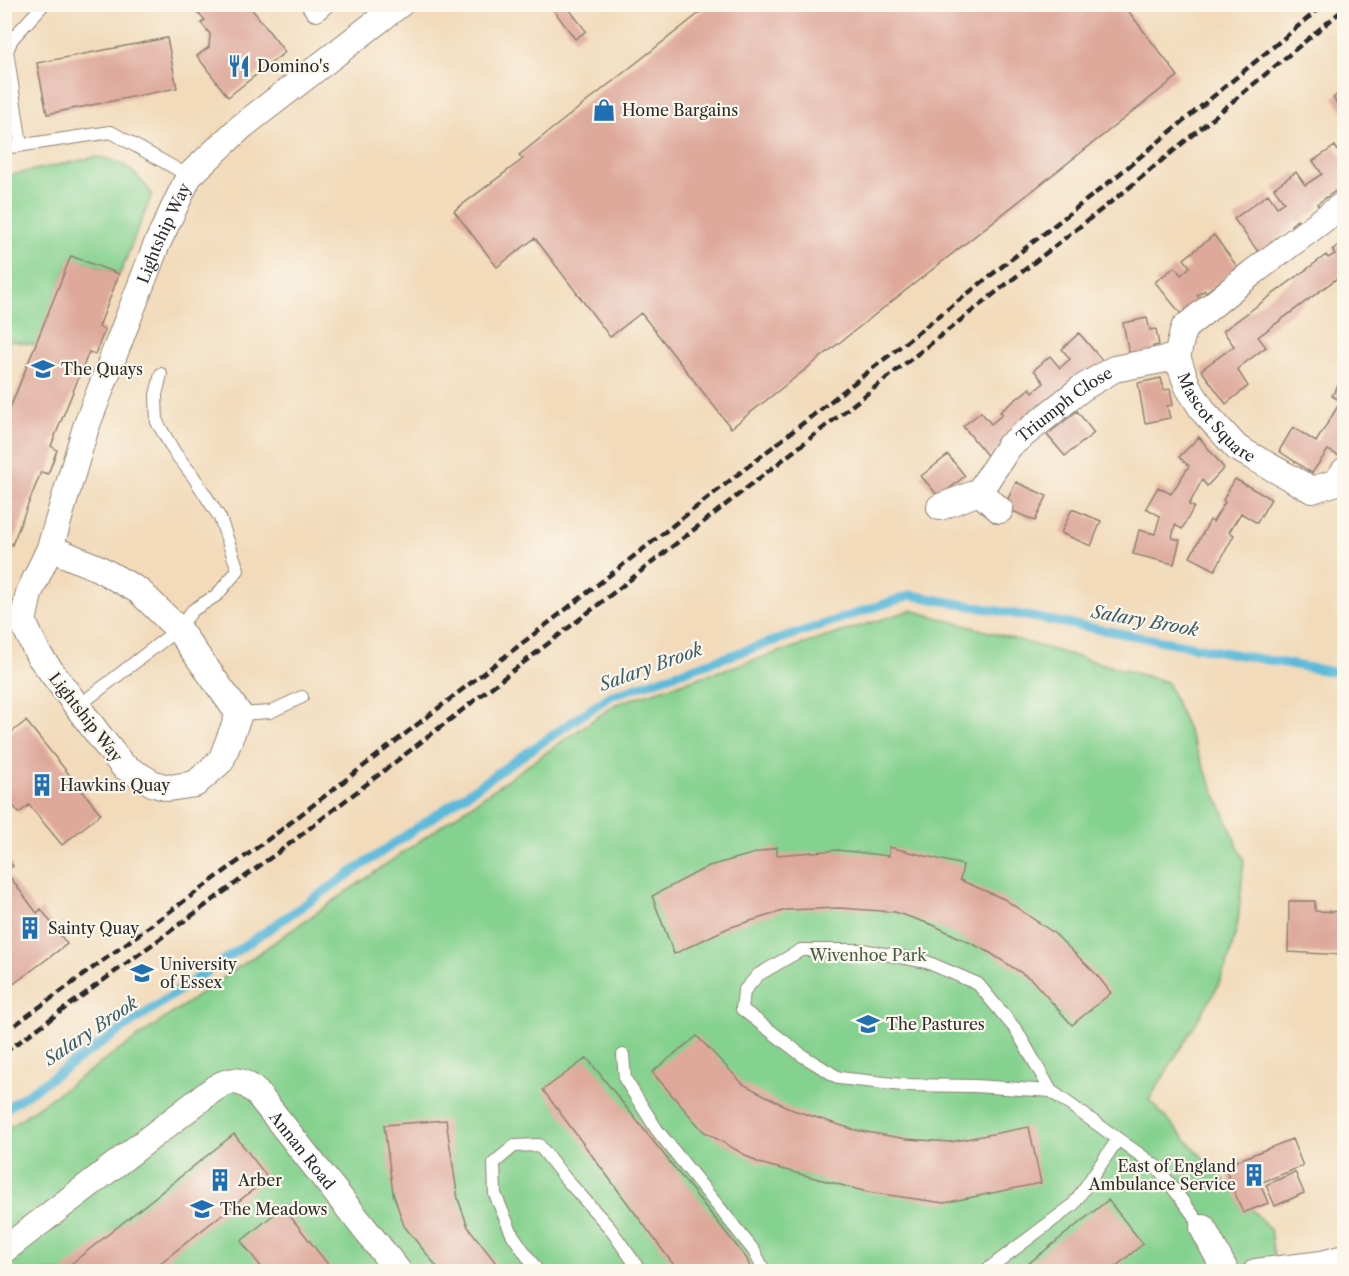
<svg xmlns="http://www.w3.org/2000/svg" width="1349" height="1276" font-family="'Libre Caslon Text',serif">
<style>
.green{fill:#85d18f;stroke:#587e5d;stroke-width:1.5}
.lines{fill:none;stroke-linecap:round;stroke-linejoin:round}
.stream{stroke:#5bb9d9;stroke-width:9}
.building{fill:#dea99b}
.service-casing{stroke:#8e8272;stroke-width:14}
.pedestrian-casing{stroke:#8e8272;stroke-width:22}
.minor-casing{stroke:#8e8272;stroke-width:28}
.service{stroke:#fff;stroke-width:12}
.pedestrian{stroke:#fff;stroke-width:20}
.minor{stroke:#fff;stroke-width:26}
.rail{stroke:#2b2b2b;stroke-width:4.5;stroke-dasharray:9 4.5;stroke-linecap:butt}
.labels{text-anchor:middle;stroke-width:4.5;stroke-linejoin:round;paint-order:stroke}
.poi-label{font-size:16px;fill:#2b2b2b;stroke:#fbf7ec;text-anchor:start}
.street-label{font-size:16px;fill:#2b2b2b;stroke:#fbf7ec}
.park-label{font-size:16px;fill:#465d49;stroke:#fbf7ec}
.water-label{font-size:18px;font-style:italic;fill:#3c5d68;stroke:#fbf7ec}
</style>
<rect width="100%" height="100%" fill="#fbf7ec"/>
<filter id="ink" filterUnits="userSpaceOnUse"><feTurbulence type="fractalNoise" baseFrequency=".0167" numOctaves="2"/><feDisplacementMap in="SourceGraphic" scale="12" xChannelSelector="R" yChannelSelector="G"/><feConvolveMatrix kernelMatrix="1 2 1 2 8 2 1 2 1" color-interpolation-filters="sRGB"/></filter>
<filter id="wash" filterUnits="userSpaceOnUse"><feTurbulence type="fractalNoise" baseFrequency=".008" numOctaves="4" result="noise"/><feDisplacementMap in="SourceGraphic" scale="24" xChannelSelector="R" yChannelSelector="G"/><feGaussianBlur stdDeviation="1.35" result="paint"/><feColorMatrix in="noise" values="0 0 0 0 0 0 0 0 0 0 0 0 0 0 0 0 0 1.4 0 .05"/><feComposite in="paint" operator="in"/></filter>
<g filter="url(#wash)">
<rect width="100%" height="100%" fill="#f2daba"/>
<path class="green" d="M96,157c28,3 40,15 56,37l-32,80 -49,-17 -35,88 -31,-5v-164z
M911,610l256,72 77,178 -6,62 -9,37 -12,29 -68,112 121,129 6,42 -1271,1v-142l611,-426z"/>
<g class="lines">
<path class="stream" d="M4,1110l606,-414 301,-101 433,79"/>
</g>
<g id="blocks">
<path class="building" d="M188,4h60l37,48 -57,45 -31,-41 12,-9 1,-13 -9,-11 4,-3z
M557,4h8l21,27 -11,8 -23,-31z
M711,4h412l55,72 -447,352 -90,-115 -31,24 -75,-99 -38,29 -43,-56 69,-52 -4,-4z
M167,38l10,50 -130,26 -10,-51z
M1344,89v23l-11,-14z
M1335,146l9,15v28l-6,4 -1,-3 -20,14 2,3 -20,16 -2,-3 -6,5 2,2 -34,26 -25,-34 34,-25 9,13 7,-5 -10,-14 22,-16 9,13 17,-11 -9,-13z
M1214,235l24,33 -32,24 -1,-2 -8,5 3,4 -19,15 -26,-32 20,-15 6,8 9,-8 -6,-8z
M1344,241v32l-86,64 8,10 -29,22 11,17 -22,18 -25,-34 33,-24 -11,-15 103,-76 2,3 7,-4 -3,-4z
M71,256l48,18 -20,53 6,3 -10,24 -6,-2 -38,94 6,4 -9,24 -7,-2 -29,73 -8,-3v-119z
M1147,318l3,12 6,-1 3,16 -6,1 2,12 -24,5 -8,-40z
M1079,333l27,32 -117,93 -26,-32 18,-14 10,12 12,-10 -3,-2 30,-24 3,4 11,-9 -10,-13 16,-14 10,12 10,-9 -8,-10z
M4,342l6,1 -4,38h-2z
M1344,375v72l-5,9 -11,-6 -16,23 -33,-22 14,-24 23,15 25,-41 -9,-5z
M1161,378l3,12 6,-1 3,16 -6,1 3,12 -25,5 -7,-40z
M1077,411l17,22 -29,23 -18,-21z
M1199,437l25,31 -17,18 -5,-6 -13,25 5,2 -12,22 -7,-4 -3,13 8,2 -6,24 -41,-10 6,-24 16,4 5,-18 -14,-8 12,-21 13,7 18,-28 -10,-9z
M948,455l17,21 -26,21 -18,-21z
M1235,479l36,20 -14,24 -16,-10 -12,19 5,3 -19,35 -25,-13 20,-37 3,2 12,-20 -2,-2z
M1016,482l31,14 -12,25 -31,-14z
M1072,509l29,12 -10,25 -30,-13z
M26,721l75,93 -39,31 -33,-40 -10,8 -15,-19v-7l5,-4 -5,-6v-39z
M777,847v8l61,-5 51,6v-9l74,18 -3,15 44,19 50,34 42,41 15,19 -39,32 -41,-46 -44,-28 -54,-26 -38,-13 -55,-4 -54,2 -58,18 -54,26 -22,-58 57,-30z
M4,856l9,10 -7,6 31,41 4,-4 26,35 -63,47z
M1289,901h26v10l29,1v43l-56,-3z
M697,1036l46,48 50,26 62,20 52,9 43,3 79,-15 12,56 -97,20 -77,-11 -108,-29 -56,-32 -51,-59z
M587,1058l160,201 5,13h-73l-136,-182z
M446,1120l12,79 10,28 35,45h-62l-37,-46 -11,-33 -9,-68z
M234,1134l34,44 -119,94h-88z
M1292,1139l11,27 -43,17 8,20 -25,10 -19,-47z
M1295,1172l9,21 -29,13 -9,-21z
M1108,1200l35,44 -34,28h-91z
M283,1207l51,65h-69l-24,-31z"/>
</g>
</g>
<g filter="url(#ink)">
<use href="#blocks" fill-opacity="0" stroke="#8e8272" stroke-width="1.5"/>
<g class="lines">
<g class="service-casing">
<path id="service" d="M21,145l-14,-94 5,-12 32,-35
M4,148l107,-16 78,44
M77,707l101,-78 15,-19 24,-15 21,-25 -18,-52 -27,-42 -18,-23 -18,-31 -1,-27 5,-21
M239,714l31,-2 32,-15
M623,1055l2,24 32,51 97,121 11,21
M1051,1091l-77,-5 -72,-1 -63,-7 -36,-22 -61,-47 2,-18 14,-16 43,-25h62l64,12 51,22 39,47 34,60 106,76 46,61
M538,1272l-26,-38 -17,-40 -1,-31 20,-17 25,-1 26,33 44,49 32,45
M984,1272l89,-67 45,-66"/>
</g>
<g class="pedestrian-casing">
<path id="pedestrian" d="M311,4l5,7 8,-7"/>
</g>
<g class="minor-casing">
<g id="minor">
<path id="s1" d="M1344,204l-92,69 -68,55 -7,29 11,30 16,25 33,36 75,42 25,-8 7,-11"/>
<path d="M979,492l21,18"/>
<path id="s2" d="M940,507l39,-15 30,-46 73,-58 32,-19 63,-12"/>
<path id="s3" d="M50,548l48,20 41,23 39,38 61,85 -18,47 -26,23 -26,4 -15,-4 -31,-18 -19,-24 -66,-88 -15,-32 6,-29 21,-45 36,-121 70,-181 33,-70 52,-49 159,-123"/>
<path d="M1203,1228l23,44"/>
<path id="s4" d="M4,1250l211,-162c17,-10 28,-9 42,5l142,179"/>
<path d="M1256,1272l66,-8 22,-6"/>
</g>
</g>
<use href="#service" class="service"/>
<use href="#pedestrian" class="pedestrian"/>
<use href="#minor" class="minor"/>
<path class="rail" d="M4,1033l277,-203 315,-244 521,-410 208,-172
M4,1053l284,-208 315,-244 522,-410 219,-182"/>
</g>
</g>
<defs>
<g id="restaurant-bare" transform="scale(1.8)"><path d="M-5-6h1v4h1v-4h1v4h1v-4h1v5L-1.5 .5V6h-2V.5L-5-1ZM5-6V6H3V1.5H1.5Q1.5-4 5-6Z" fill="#1f6fb2" stroke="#fbf7ec" stroke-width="2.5" paint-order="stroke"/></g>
<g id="shop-bare" transform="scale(1.8)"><path d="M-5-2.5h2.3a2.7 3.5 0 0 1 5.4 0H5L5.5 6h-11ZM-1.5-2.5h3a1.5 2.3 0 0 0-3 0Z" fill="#1f6fb2" stroke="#fbf7ec" stroke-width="2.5" paint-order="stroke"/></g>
<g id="university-bare" transform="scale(1.8)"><path d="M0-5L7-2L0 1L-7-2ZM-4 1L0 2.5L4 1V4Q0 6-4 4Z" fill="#1f6fb2" stroke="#fbf7ec" stroke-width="2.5" paint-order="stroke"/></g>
<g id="building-bare" transform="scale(1.8)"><path d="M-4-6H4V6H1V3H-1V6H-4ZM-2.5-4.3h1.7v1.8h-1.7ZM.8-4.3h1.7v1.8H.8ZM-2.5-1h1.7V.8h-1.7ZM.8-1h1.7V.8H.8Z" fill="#1f6fb2" stroke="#fbf7ec" stroke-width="2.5" paint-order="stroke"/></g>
</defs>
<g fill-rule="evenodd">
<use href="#restaurant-bare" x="239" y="66"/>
<use href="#shop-bare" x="604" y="110"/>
<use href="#university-bare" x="43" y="369"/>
<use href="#building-bare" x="42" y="785"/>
<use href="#building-bare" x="30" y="928"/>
<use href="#university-bare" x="142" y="973"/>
<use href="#university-bare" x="868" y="1024"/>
<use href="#building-bare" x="1254" y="1175"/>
<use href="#building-bare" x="220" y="1180"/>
<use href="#university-bare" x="202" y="1209"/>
</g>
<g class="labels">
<g class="poi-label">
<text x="257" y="72">Domino's</text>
<text x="622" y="116">Home Bargains</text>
<text x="61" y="375">The Quays</text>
<text x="60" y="791">Hawkins Quay</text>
<text x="48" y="934">Sainty Quay</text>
<text x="160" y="970">University<tspan x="160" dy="18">of Essex</tspan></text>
<text x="886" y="1030">The Pastures</text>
<text x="1236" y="1172" text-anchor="end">East of England<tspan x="1236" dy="18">Ambulance Service</tspan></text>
<text x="238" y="1186">Arber</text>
<text x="220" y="1215">The Meadows</text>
</g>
<g class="street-label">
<text dy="6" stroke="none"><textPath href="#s3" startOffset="1011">Lightship Way</textPath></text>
<text dy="6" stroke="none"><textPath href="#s2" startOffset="166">Triumph Close</textPath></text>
<text dy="6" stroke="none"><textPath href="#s1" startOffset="306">Mascot Square</textPath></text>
<text transform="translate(86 717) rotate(52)" y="6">Lightship Way</text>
<text dy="6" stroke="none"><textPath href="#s4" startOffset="386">Annan Road</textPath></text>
</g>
<g class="park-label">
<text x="868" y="961">Wivenhoe Park</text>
</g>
<g class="water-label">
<text transform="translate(1145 621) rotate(10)" y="6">Salary Brook</text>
<text transform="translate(651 667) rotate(-20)" y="6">Salary Brook</text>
<text transform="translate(91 1031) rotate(-34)" y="6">Salary Brook</text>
</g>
</g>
<rect width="1349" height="1276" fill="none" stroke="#fbf7ec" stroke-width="24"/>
</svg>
